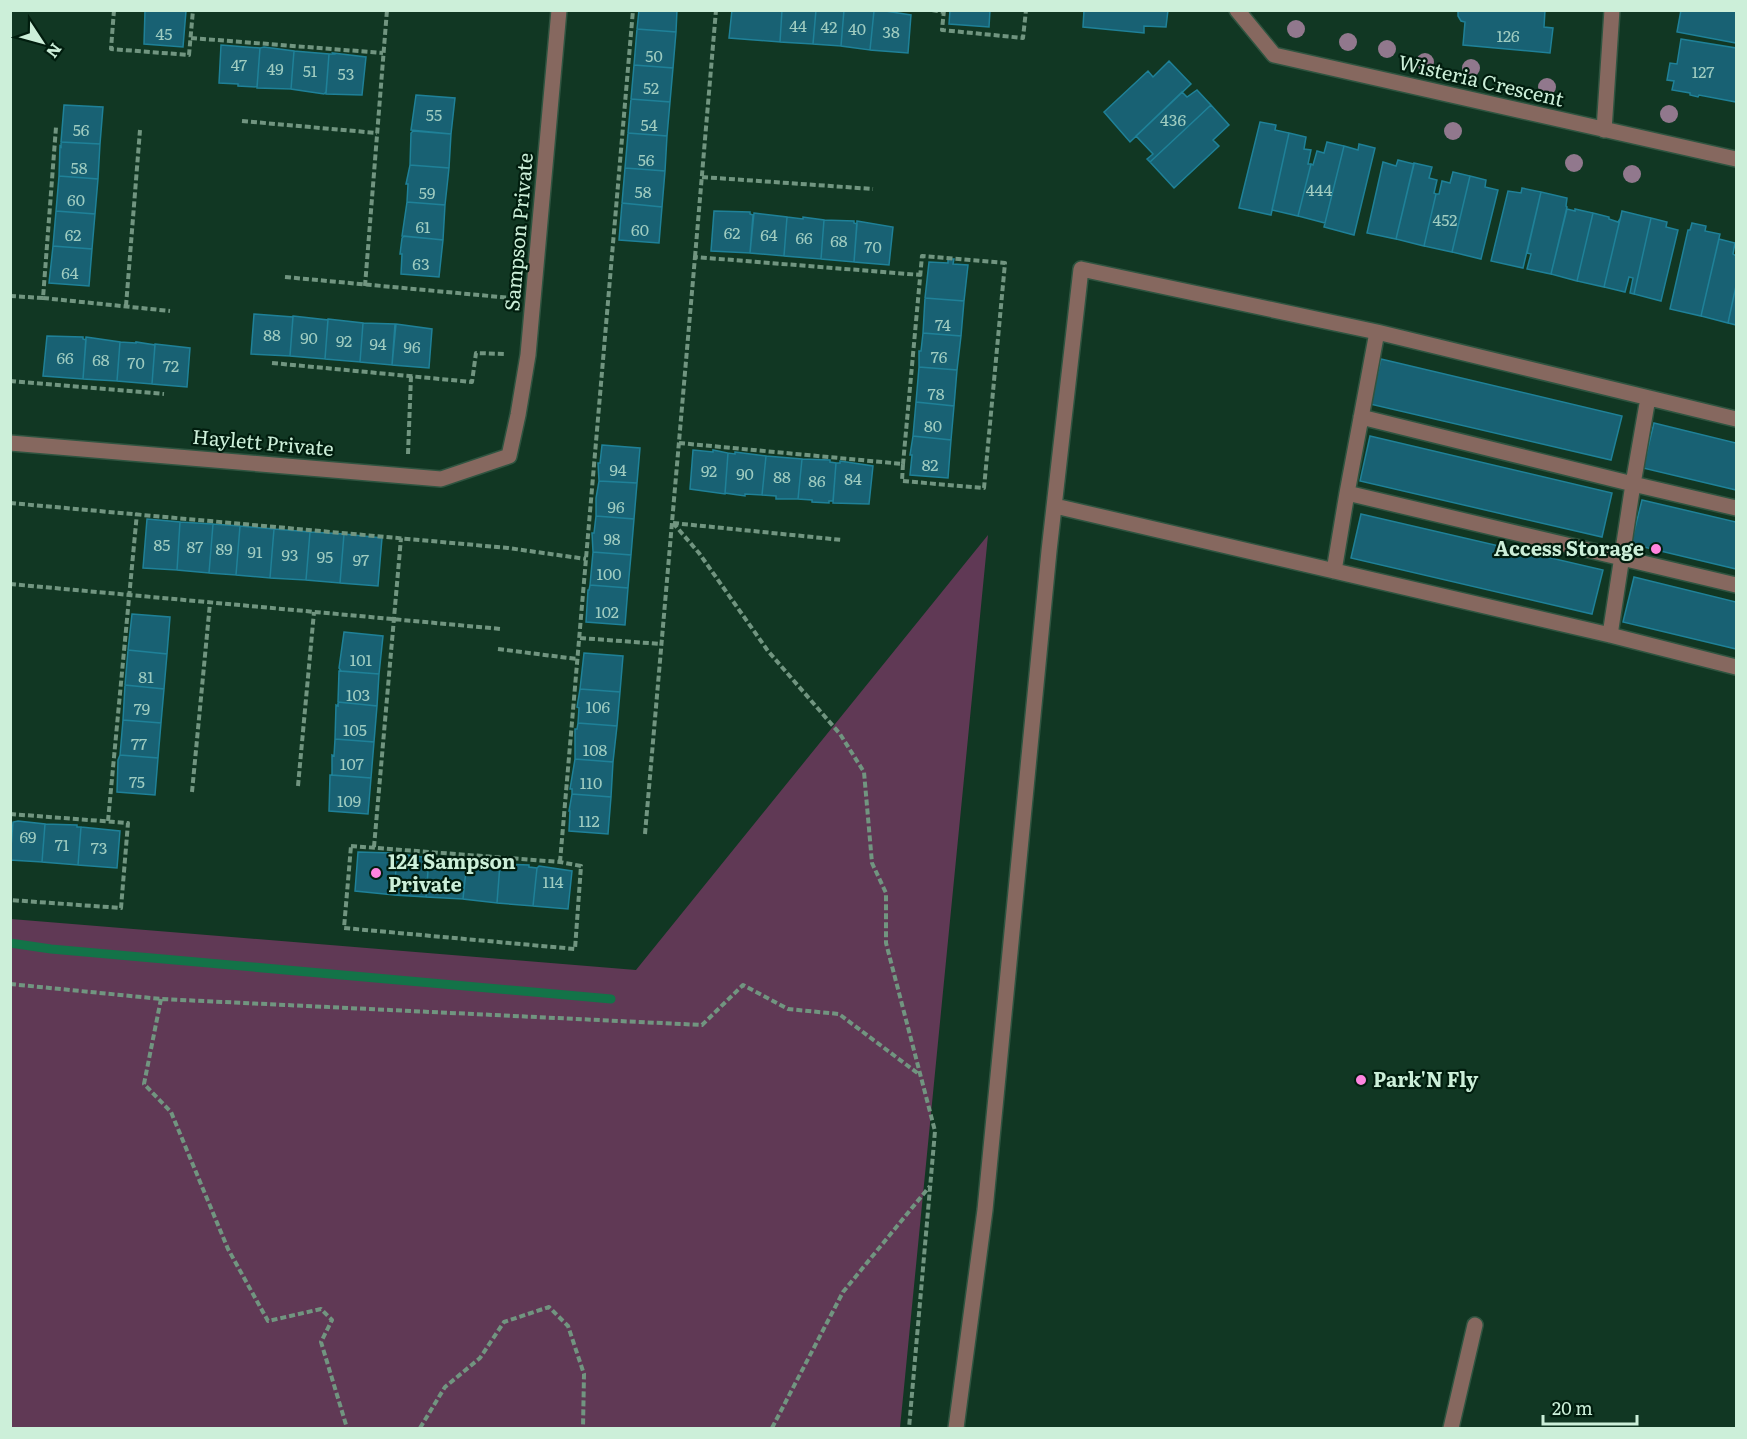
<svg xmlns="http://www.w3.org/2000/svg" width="1747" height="1439" font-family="Literata,serif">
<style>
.green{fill:#603955}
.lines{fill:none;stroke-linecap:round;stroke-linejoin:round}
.stream{stroke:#137348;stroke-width:9}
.building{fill:#186173;stroke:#1f8198;stroke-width:1.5}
.minor-casing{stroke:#2f5440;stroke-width:18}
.path{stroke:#719580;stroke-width:4;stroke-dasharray:6 3;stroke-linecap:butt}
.minor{stroke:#86685f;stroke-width:15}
.tree{fill:#91788d}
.poi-dot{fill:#ff85df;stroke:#011d0e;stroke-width:2}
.labels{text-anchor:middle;stroke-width:4.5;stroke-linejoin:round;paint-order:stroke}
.number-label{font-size:16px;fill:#9fccc0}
.street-label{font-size:20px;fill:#ccefd9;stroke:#011d0e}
.poi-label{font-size:20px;font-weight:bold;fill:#ccefd9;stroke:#011d0e;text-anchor:start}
</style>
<rect width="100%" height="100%" fill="#113723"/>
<path class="green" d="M988,535l-88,893h-889v-509l625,51z"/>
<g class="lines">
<path class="stream" d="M10,943l41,6 560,50"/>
</g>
<path class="building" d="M145,10l41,1 -3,36 -39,-3z
M639,10h38l-1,22 -39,-3z
M732,10h50l-2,32 -51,-4z
M782,10h34l-3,34 -33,-2z
M816,10h28l-3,36 -28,-2z
M844,10l30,1 -4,39 -29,-4z
M879,10l32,5 -3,38 -38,-3 4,-39z
M950,10h40l-1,17 -40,-3z
M1084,10h84l-2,17 -22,-1v7l-61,-6z
M1458,10h87l-1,17 9,1 -3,25 -87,-8 2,-23 -4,-1 -3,-5z
M1681,10h55v33l-59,-11z
M637,29l39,3 -3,36 -39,-3z
M1681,39l55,9v54l-37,-7 -1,2 -8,-2v-2l-18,-3 2,-9 -7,-1 3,-17 7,1z
M221,45l39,3 -3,39 -19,-1v-2l-19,-1z
M264,47l30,4 -3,38 -34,-1 3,-40z
M294,51l35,3 -3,38 -2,2 -33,-5z
M333,53l33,4 -4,38 -36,-1 3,-40h5z
M1169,61l22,23 -61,58 -26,-30 44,-41 5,6z
M634,65l39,3 -3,34 -39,-3z
M1197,90l14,15 -61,57 -3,-3 6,-5 -17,-18 46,-44 5,5z
M416,95l39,3 -4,36 -40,-4z
M631,99l39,3 -3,34 -39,-3z
M64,105l39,2 -3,37 -39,-2z
M1211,105l18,20 -16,15 6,6 -45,42 -24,-26z
M1260,122l16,3 -1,5 14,3 -18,82 -32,-7z
M413,131l38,3 -2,34 -39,-3 1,-32z
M628,133l39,3 -2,35 -40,-3z
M1289,133l17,4 -2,12 7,1 -3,14h3l-13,52 -26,-6z
M61,142l39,2 -2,35 -39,-3 1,-30 1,1z
M1327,142l17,4 -19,77 -27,-7 13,-52 2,1 4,-14 7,2z
M1359,144l16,4 -21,87 -30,-8 20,-81 14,4z
M1398,160l16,4 -18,75 -29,-6 16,-71 13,4z
M1414,163l18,4 -3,11 8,2 -3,13 2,1 -12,52 -28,-7z
M410,165l39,3 -4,37 -38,-3 1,-18h-2z
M625,168l40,3 -3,36 -40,-4z
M1453,172l17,4 -18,76 -28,-6 12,-52h3l3,-13 8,2z
M59,176l39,3 -3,35 -39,-3z
M1470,176l16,4 -1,7 13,3 -17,69 -29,-7z
M1522,188l19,4 -18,76 -32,-7 17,-70 13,2z
M1541,192l26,6 -1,8 1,1 -16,67 -24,-5 4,-15 -4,-1z
M407,202l38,3 -2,35 -41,-4z
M622,203l40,4 -3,36 -40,-3z
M1567,209l8,2v-2l18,4 -16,68 -26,-7z
M56,211l39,3 -3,35 -39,-3z
M714,211l36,1v2l3,1 -3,38 -39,-2z
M1622,211l29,7 -17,76 -4,-1 3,-15 -4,-1 -4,15 -21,-5z
M754,213l33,4 -3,39 -34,-3z
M1593,213l16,4v2l9,3 2,-3 -16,68 -27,-6z
M787,217l16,2v-2l21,3 -3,39 -37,-3z
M1651,218l16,4 -1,5 12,3 -17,71 -27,-7z
M824,220l30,1v2l3,1 -3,38 -33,-3z
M857,221l36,6 -4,38 -35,-3z
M1692,223l14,3 -1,5 15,3 -19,82 -31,-7 18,-79h2z
M404,236l39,4 -4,37 -38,-3 1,-20h-2l2,-16z
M1719,239l16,4 -2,11 3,2v30l-8,37 -27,-7z
M53,246l39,3 -3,37 -40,-3z
M948,259h6l-1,5 15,1 -4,36 -39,-3 4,-36 19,1z
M1736,286v39l-8,-2z
M925,298l39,3 -3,35 -38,-3z
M254,314l39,3 -3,39 -39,-2z
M293,316l35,4 -3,39 -35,-3z
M328,319l35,4 -3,39 -35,-3z
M363,323l32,1 -3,41 -32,-3z
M396,324l36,5 -3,39 -37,-3z
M923,333l38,3 -4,34 -38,-3v-16h2z
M47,336l36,1v2l3,1 -3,39 -40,-3z
M86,337l34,5 -3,39 -34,-2z
M120,342l16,1v-1l19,3 -3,39 -35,-3z
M155,344l35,4 -3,39 -35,-3z
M1381,359l241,57 -11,44 -241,-56z
M919,367l38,3 -3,36 -38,-4z
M916,402l38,4 -3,34 -38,-4z
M1654,423l82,20v47l-93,-22z
M913,436l38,4 -3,38 -38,-3 2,-20h-2z
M1370,436l242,57 -10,44 -242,-56z
M602,445l38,3 -3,35 -38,-2 -1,-18h2z
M693,450l20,2v-2l15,3 -3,41 -35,-5z
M735,452l31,4 -4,39 -17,-1v2l-20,-3 3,-40 7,1z
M766,456l36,3 -4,40h-22v-3l-14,-1z
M802,459l28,1v2l6,1 -3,38h-4v2l-17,-1v-2l-14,-1z
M840,461l33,5 -4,38 -36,-1 3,-40h4z
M599,481l38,2 -3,36 -38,-3v-18z
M1642,500l94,22v47l-105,-25z
M1361,514l242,56 -11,44 -241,-56z
M596,516l38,3 -3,36 -38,-3 -1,-19h2z
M147,519l33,3 -3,48 -34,-2z
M180,522l33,2 -4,49 -32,-3z
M213,524l27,2 -4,49 -27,-2z
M240,526l34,3 -4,49 -34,-3z
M274,529l36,3 -4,48 -36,-2z
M310,532l34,2 -4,49 -34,-3z
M344,534l38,4 -4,48 -38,-3z
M593,552l38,3 -3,33 -38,-3z
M1634,577l102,25v47l-113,-27z
M590,585l38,3 -3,37 -39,-3 2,-32h1z
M132,614l38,3 -3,37 -39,-4z
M344,632l39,4 -4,38 -38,-3 -2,-3z
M128,650l39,4 -3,35 -39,-4z
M584,653l39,3 -3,36 -40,-3z
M339,671l40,3 -2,32 -39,-4z
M125,685l39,4 -3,34 -38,-3z
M580,689l40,3 -3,34 -39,-3 1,-15 -2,-1z
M338,702l39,4 -3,36 -39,-3 1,-34 2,1z
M123,720l38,3 -3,35 -38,-3z
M578,723l39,3 -4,36 -38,-3v-30h2z
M335,739l39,3 -3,36 -39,-3v-20l2,1z
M120,755l38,3 -3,37 -38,-3 1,-32z
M575,759l38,3 -2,35 -39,-3v-5h-2z
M330,775l41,3 -3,36 -39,-3z
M572,794l39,3 -3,37 -39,-3 1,-20h-1z
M18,821l27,3 -3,38 -32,-2 3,-38z
M45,824l32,1v2h4l-3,38 -36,-3z
M81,827l39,4 -3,37 -39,-3z
M358,852l33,1v2h6l-3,40 -39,-4z
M400,854l29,4 -3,39 -32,-2 3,-40z
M429,858l31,1 -1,2h8l-4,38 -37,-2z
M470,860l30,4 -3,39 -34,-4 4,-38 3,1z
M500,864l29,1v2l8,1 -4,38 -36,-3z
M539,866l33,5 -4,38 -35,-3 4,-38z"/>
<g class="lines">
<g class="minor-casing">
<path id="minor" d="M1237,10l37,45 462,104
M1604,130l8,-120
M1361,417l272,67 15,-86
M10,443l431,36 68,-23 9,-41 10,-60 31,-345
M1347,493l30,-161
M1055,506l555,129 126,32
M1334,571l13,-78 389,92
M1610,635l23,-151 103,24
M956,1428l29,-218 64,-659 32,-282 296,63 359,87
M1451,1428l24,-103"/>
</g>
<path class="path" d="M114,10l-3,39 78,6 4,-45
M932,10l12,2
M944,10l-2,20 81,8 3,-28
M191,38l192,15
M242,121l135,12
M702,177l171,12
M695,257l21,-247
M285,277l226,21
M365,286l22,-276
M10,296l33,2 13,-171
M43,298l127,13
M126,306l14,-176
M272,363l200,19 4,-29 28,1
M10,381l154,13
M679,443l224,21 -1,17 82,7 21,-225 -83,-7 -19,208
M408,454l3,-78
M10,503l498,45 78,11
M673,523l26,30 69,98 72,83 24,38 8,91 14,30v50l49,188 -26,297
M673,523l169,17
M10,584l491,45
M580,638l81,6
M498,649l79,10
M298,786l16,-174
M192,792l18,-189
M10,814l118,9 -7,85 -111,-8
M108,821l29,-308
M645,834l50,-577 226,18
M351,846l209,16 21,4 -6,83 -231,-21z
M374,847l27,-309
M560,862l73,-852
M10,984l151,15 541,26 41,-40 45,24 51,5 81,61
M161,999l-17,85 27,28 57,137 40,72 53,-12 11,11 -11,22 26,86
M420,1428l25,-41 35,-29 24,-36 45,-15 19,19 16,48 -1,54
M772,1428l71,-136 87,-106"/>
<use href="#minor" class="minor"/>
</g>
<g class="tree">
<circle cx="1296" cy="29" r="9"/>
<circle cx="1348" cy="42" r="9"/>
<circle cx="1387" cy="49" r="9"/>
<circle cx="1425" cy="62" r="9"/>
<circle cx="1471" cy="68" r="9"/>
<circle cx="1547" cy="87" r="9"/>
<circle cx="1669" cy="114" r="9"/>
<circle cx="1453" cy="131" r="9"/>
<circle cx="1574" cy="163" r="9"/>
<circle cx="1632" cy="174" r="9"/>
</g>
<g class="poi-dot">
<circle cx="1656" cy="549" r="6"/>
<circle cx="376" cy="873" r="6"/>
<circle cx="1361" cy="1080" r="6"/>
</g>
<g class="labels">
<g class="number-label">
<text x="798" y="32">44</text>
<text x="829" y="33">42</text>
<text x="857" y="35">40</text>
<text x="891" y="38">38</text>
<text x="164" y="40">45</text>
<text x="1508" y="42">126</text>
<text x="654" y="62">50</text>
<text x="239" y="71">47</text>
<text x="275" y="75">49</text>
<text x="310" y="77">51</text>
<text x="1703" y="78">127</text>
<text x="346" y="80">53</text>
<text x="651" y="94">52</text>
<text x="434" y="121">55</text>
<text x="1173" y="126">436</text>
<text x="649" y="131">54</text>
<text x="81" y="136">56</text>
<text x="646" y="166">56</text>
<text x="79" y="174">58</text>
<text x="1319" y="196">444</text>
<text x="643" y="198">58</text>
<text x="427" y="199">59</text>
<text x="76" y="206">60</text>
<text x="1445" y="226">452</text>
<text x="423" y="233">61</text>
<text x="640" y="236">60</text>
<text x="732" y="239">62</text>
<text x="73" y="241">62</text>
<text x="769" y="241">64</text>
<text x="804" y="244">66</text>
<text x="839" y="247">68</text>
<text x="873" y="253">70</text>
<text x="421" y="270">63</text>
<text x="70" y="279">64</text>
<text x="943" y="331">74</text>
<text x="272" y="341">88</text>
<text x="309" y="344">90</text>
<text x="344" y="347">92</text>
<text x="378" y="350">94</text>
<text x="412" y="353">96</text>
<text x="939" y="363">76</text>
<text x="65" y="364">66</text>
<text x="101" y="366">68</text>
<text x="136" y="369">70</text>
<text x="171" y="372">72</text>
<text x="936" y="400">78</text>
<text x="933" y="432">80</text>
<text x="930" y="471">82</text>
<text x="618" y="476">94</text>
<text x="709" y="477">92</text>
<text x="745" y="480">90</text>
<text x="782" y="483">88</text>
<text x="853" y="485">84</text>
<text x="817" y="487">86</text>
<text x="616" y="513">96</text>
<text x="612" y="545">98</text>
<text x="162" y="551">85</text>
<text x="195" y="553">87</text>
<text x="224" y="555">89</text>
<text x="255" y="558">91</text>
<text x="290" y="561">93</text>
<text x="325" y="563">95</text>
<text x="361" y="566">97</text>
<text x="609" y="580">100</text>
<text x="607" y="618">102</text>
<text x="361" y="666">101</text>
<text x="146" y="683">81</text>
<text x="358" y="701">103</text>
<text x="598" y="713">106</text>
<text x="142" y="715">79</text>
<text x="355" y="736">105</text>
<text x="139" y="750">77</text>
<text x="595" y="756">108</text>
<text x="352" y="770">107</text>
<text x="137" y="788">75</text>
<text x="591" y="789">110</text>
<text x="349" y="807">109</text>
<text x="589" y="827">112</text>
<text x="28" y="843">69</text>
<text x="62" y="851">71</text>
<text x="99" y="854">73</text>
<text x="553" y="888">114</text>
</g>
<g class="street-label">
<text transform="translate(1481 81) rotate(13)" y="7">Wisteria Crescent</text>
<text transform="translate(519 232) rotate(-85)" y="7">Sampson Private</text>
<text transform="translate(263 443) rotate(5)" y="7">Haylett Private</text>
</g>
<g class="poi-label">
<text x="1644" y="556" text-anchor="end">Access Storage</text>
<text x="388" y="869">124 Sampson<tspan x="388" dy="23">Private</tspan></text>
<text x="1373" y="1087">Park'N Fly</text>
</g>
</g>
<rect width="1747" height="1439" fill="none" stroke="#ccefd9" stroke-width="24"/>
<g transform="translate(42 42) rotate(126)" stroke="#011d0e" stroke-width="4.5" paint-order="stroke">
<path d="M0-4.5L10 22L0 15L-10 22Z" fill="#ccefd9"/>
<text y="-9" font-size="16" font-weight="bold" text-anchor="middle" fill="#ccefd9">N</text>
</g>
<path d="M1543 1415v9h94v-9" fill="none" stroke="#ccefd9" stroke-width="3"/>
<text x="1552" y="1415" font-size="18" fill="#ccefd9" stroke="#011d0e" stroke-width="4.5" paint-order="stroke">20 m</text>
</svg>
